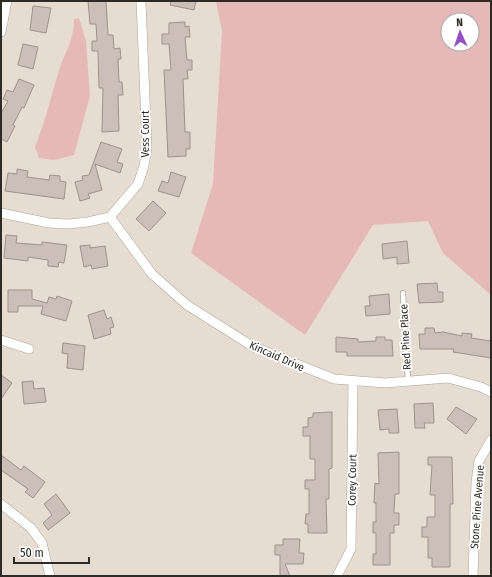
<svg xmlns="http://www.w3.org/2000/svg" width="492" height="577" font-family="'Fira Sans Condensed',sans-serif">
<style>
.green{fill:#e5b9b7;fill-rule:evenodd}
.building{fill:#ccbfb9;stroke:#9f928c}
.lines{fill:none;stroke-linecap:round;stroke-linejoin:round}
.lane-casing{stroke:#aca399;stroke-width:6}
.street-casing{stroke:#aca399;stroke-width:10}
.lane{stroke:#fff;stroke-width:4.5}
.street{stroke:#fff;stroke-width:9}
.labels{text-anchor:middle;stroke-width:3.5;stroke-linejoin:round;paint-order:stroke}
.street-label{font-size:11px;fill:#2e2a26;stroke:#fff}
</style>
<rect width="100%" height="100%" fill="#e6dcd2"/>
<path class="green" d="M216,1h275v294l-48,-42 -15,-32 -55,4 -68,110 -114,-82 22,-69 9,-153zM448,20h24v24h-24z
M79,18l7,23 4,55 -16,59 -20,5 -15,-2 -4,-11c10,-25 15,-47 23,-73 6,-21 16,-32 16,-55z"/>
<path class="building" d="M88,1h18l2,34h5l1,14 6,-1 1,11h-3l1,23h3l1,13h-5l1,36 -17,1 1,-44h-4l-1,-37h-6v-10h5l-1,-17h-6z
M171,1h25l-2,9 -24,-5z
M33,6l18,2 -5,25 -16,-3z
M185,22v5l4,-1 1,11h-5l2,23h5v10h-5l1,9h-5l2,53h5v17h-4v7l-18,1 -4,-87h7l-2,-26h-7v-10h7v-11z
M23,44l15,3 -5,22 -15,-4z
M19,79l15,6 -10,23 -2,-1 -9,18 2,1 -8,16 -6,-3v-26l7,-12 -5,-2 4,-9 6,2z
M101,142l21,7 -5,13 6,2 -3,9 -25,-9 7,26 -14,4 2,4 -10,3 -5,-19 8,-2 -1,-4 7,-1z
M17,169l11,2 -1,6 22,3 1,-5 10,1v5l6,1 -2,17 -59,-8 3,-18 9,1z
M171,172l15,5 -7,20 -21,-6 4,-10 6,2z
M153,201l13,12 -17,18 -13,-12z
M6,235l11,1 -1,7 26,2v-3l25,3 -3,18 -5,-1 -1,5 -10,-1v-6l-20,-3v4l-24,-3z
M407,241l2,22 -12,1v-7l-14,2 -1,-15z
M90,245v3l15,-2 3,20 -16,3 -1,-4 -7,2 -4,-21z
M437,283l1,9h5v10l-24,1 -2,-19z
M8,290h24v9l15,4 2,-6 7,2 1,-3 15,5 -6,20 -25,-7 2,-8h-25v6h-10z
M389,294l1,20 -24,2 -1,-10h5l-1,-10z
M104,310l3,9 4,-2 3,10 -4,1 1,6 -17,5 -6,-24z
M425,328h9l1,5 8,-1 19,4v-3l10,1 -1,4 20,3v17l-38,-6 1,-3h-34l-1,-15h6z
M336,337l22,2v3l18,-1v-4h9v3h7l1,16h-46v-4h-11z
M63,343l22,3 -2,24 -16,-2 1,-14 -6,-1z
M1,375l11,8 -11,16z
M33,381l1,8 10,-1 2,14 -22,2 -2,-22z
M433,403l1,20h-10l1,5h-10l-1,-24z
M456,407l21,12 -11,15 -19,-15z
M397,409l2,24h-10v-4l-9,1 -2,-20z
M332,412v56l-3,1v30h-3l1,34h-19v-9h-3l1,-10h3v-25h-4v-9h10v-21h-5v-23h-7v-9h5v-9l5,-1v-4z
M399,452v42h-4l-1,19h5v12h-5v8h-4v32h-17v-11h3v-21h-3v-11h3v-19h-2l1,-20 4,1 -1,-31z
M1,455l20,15 3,-4 21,16 -12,16 -8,-6 3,-3 -27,-19z
M428,457h24l1,47h-3v63h-18v-9h-4v-21h-6v-10h5v-10h8v-22h-5l2,-30h-4z
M56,494l14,19 -22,17 -5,-7 9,-8 -8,-11z
M283,539h17l-1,14h5l-1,11h-18l5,12h-10v-21h-5v-10h8z"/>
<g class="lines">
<g class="lane-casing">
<path id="lane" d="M403,293l5,88"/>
</g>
<g class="street-casing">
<path id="street" d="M1,32l6,-31
M1,213l48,10 19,1 20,-2 22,-5 28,-33 6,-18 3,-18 -6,-147
M110,217l42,57 35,31 65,41 82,33 51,4 63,-5 33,9 10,5
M1,340l28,9
M1,504l30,24 11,15 8,33
M337,576l14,-27 2,-167
M473,576l3,-94 3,-21 12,-21"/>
</g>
<use href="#lane" class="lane"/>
<use href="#street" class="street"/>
</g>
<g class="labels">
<g class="street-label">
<text transform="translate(145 134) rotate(-90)" y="4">Vess Court</text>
<text transform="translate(405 337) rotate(-93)" y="4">Red Pine Place</text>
<text transform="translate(277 356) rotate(24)" y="4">Kincaid Drive</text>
<text transform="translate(352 480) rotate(-89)" y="4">Corey Court</text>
<text transform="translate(477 507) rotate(-86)" y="4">Stone Pine Avenue</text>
</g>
</g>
<rect width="492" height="577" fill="none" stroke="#2e2a26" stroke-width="4"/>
<g transform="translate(460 32) rotate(357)"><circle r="19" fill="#ffffff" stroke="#abaaa8"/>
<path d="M0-3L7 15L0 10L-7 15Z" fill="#9350c4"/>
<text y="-6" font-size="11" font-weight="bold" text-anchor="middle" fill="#2e2a26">N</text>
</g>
<path d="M14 557v6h75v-6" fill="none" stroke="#2e2a26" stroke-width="2"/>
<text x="20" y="557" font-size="12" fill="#2e2a26" stroke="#ffffff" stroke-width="3" paint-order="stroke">50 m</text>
</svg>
